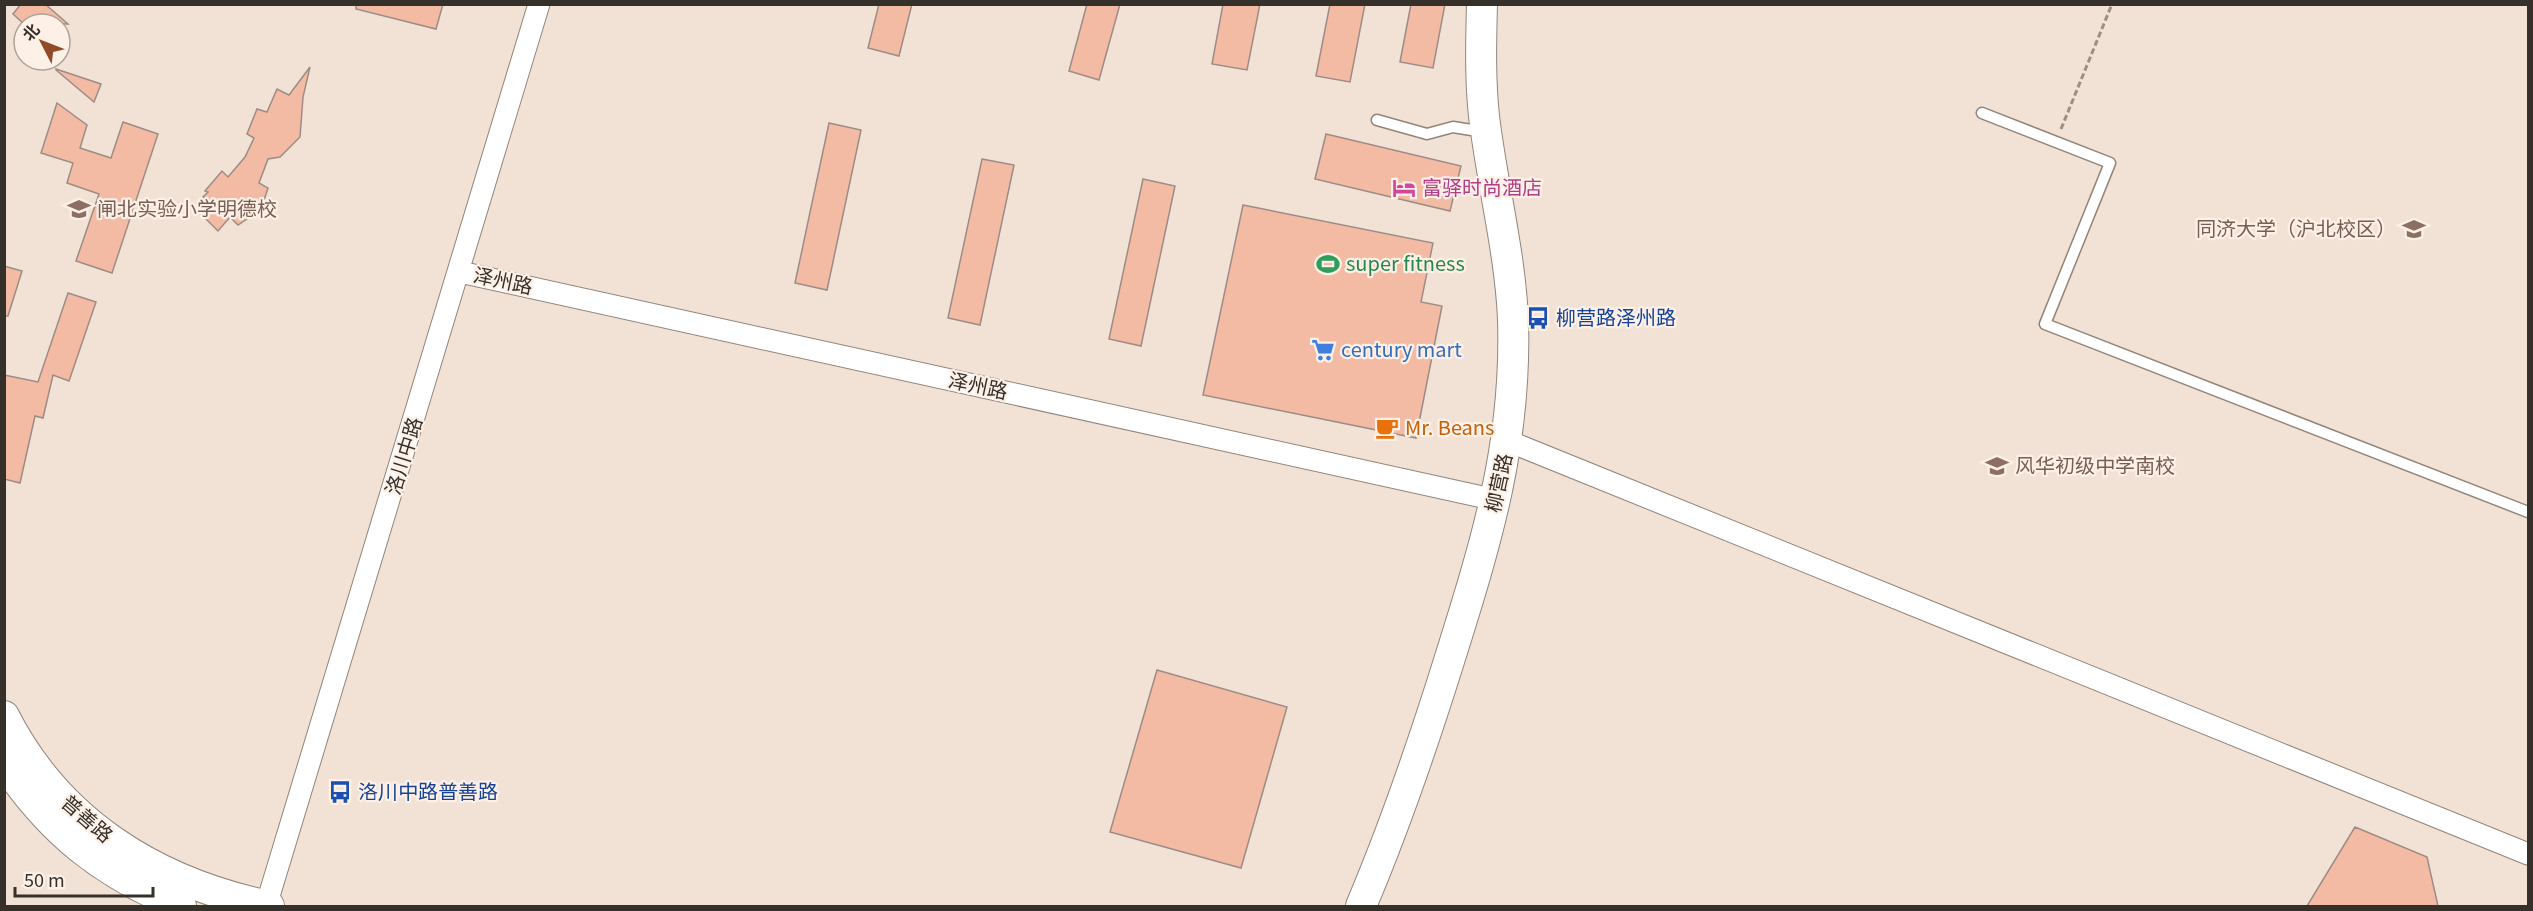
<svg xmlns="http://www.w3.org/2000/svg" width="2533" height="911" font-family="Georgia,'Noto Sans SC',serif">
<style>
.building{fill:#f3bba4;stroke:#9d8c85;stroke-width:1.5}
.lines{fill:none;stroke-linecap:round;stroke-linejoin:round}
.lane-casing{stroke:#938479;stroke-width:13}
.street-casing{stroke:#938479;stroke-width:23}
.secondary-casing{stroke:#938479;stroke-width:32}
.path{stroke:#9b8f87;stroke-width:3;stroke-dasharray:6 3;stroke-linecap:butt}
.lane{stroke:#fff;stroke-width:10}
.street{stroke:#fff;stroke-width:21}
.secondary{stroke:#fff;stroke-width:30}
.labels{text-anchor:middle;stroke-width:4.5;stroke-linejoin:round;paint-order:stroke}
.hotel-label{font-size:20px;fill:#b23c85;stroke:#fdf0e6;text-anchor:start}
.education-label{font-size:20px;fill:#785e54;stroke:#fdf0e6;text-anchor:start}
.leisure-label{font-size:20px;fill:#27864d;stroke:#fdf0e6;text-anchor:start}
.street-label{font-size:20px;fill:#36302b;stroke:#fdf0e6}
.transit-label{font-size:20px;fill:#164399;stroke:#fdf0e6;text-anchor:start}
.shop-label{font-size:20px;fill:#366cbe;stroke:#fdf0e6;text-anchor:start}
.food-label{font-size:20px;fill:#c56008;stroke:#fdf0e6;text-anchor:start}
</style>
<rect width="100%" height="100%" fill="#f2e2d6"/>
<path class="building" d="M21,4h24l23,20h-44l-11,-10z
M356,4h87l-7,25 -80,-20z
M879,4h33l-13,52 -31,-8z
M1087,4h33l-21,76 -30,-9z
M1223,4h37l-13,66 -35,-6z
M1330,4h35l-15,78 -34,-6z
M1411,4h34l-12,64 -33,-6z
M310,67l-7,30 -3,40 -20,20 -12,2 -9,24 9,5 -5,15 -13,14 -12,8 -8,-8 -12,14 -19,-19 9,-10 -5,-5 5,-5 -3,-1 17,-20 6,6 17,-20 9,-19 -7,-4 10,-25 10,3 10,-23 12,6z
M56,69l45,15 -7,18 -38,-32z
M57,103l30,22 -7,23 31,10 12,-36 35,12 -46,139 -36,-12 23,-67 -32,-11 6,-20 -32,-10z
M829,123l32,7 -34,160 -32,-7z
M1326,134l135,32 -11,45 -135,-32z
M982,159l32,6 -34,160 -32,-7z
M1143,179l32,7 -34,160 -32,-7z
M1243,205l190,38 -12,59 21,4 -26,132 -213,-43z
M4,266l18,5 -14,45h-4z
M68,293l28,9 -27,79 -16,-6 -10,43 -8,-2 -15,67 -16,-4v-104l34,7z
M1157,670l130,37 -46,161 -131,-36z
M2355,827l72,30 11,49h-131z"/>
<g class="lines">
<g class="lane-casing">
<path id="lane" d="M1982,113l128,50 -65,161 483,188
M1377,120l50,14 26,-7 31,5"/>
</g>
<g class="street-casing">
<path id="street" d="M460,272l1036,228
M1508,441l1020,413
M266,906l273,-902"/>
</g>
<g class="secondary-casing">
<path id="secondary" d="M4,716c54,106 150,166 265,190
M4,762c47,71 99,111 177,144
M1361,906c34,-80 62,-162 88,-245 37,-118 68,-216 64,-342 -3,-68 -21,-135 -29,-203 -4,-37 -3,-74 -2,-112"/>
</g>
<path class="path" d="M2061,129l51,-125"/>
<use href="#lane" class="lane"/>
<use href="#street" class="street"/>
<use href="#secondary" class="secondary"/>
</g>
<defs>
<g id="hotel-bare" transform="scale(1.8)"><path d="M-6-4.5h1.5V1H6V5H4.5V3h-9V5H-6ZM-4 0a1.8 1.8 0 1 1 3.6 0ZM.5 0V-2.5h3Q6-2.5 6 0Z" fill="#d1479c" stroke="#fdf0e6" stroke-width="2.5" paint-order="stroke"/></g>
<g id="school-bare" transform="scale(1.8)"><path d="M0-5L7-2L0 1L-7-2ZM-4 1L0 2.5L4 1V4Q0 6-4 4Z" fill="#8d6e63" stroke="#fdf0e6" stroke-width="2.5" paint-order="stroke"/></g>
<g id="university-bare" transform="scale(1.8)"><path d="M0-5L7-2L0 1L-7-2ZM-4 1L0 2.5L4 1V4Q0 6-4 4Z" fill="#8d6e63" stroke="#fdf0e6" stroke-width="2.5" paint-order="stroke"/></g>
<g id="stadium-bare" transform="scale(1.8)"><path d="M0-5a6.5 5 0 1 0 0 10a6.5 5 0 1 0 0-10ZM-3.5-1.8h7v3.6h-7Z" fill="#2e9e5b" stroke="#fdf0e6" stroke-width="2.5" paint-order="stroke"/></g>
<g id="bus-bare" transform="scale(1.8)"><path d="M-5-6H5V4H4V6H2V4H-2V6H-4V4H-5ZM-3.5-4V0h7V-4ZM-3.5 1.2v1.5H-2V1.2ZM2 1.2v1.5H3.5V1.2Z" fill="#1a4fb4" stroke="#fdf0e6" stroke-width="2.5" paint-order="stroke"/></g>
<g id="supermarket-bare" transform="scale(1.8)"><path d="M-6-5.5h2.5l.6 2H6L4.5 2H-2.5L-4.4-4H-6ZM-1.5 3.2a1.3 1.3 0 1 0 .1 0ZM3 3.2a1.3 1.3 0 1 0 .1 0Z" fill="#3f7fe0" stroke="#fdf0e6" stroke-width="2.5" paint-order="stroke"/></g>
<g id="cafe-bare" transform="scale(1.8)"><path d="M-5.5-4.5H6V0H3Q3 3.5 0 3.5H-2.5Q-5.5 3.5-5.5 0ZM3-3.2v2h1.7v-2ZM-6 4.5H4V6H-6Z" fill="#e8710a" stroke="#fdf0e6" stroke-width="2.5" paint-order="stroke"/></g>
</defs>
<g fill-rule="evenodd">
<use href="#hotel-bare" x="1404" y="188"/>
<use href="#school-bare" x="79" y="209"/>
<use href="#university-bare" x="2414" y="229"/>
<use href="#stadium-bare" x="1328" y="264"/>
<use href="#bus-bare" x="1538" y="318"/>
<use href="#supermarket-bare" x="1323" y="350"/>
<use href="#cafe-bare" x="1387" y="428"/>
<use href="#school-bare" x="1997" y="466"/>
<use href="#bus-bare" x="340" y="792"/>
</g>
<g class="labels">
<g class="hotel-label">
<text x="1422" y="195">富驿时尚酒店</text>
</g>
<g class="education-label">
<text x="97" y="216">闸北实验小学明德校</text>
<text x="2396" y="236" text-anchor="end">同济大学（沪北校区）</text>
<text x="2015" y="473">风华初级中学南校</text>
</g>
<g class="leisure-label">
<text x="1346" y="271">super fitness</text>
</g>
<g class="street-label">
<text transform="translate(503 281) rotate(12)" y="7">泽州路</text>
<text transform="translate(978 386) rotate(12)" y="7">泽州路</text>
<text transform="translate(404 456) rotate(-73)" y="7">洛川中路</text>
<text transform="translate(1499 483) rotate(-78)" y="7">柳营路</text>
<text transform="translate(87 819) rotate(41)" y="7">普善路</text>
</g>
<g class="transit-label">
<text x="1556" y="325">柳营路泽州路</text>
<text x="358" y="799">洛川中路普善路</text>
</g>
<g class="shop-label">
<text x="1341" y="357">century mart</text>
</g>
<g class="food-label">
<text x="1405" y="435">Mr. Beans</text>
</g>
</g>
<rect width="2533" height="911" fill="none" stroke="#36302b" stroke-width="12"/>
<g transform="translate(42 42) rotate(312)"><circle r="28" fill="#fdf0e6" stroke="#ada39b" stroke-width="1.5"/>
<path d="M0-4.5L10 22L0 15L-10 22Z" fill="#924b28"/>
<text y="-9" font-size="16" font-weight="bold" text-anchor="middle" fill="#36302b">北</text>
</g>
<path d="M15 887v9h138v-9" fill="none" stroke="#36302b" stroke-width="3"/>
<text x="24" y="887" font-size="18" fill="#36302b" stroke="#fdf0e6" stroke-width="4.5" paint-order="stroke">50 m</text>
</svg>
